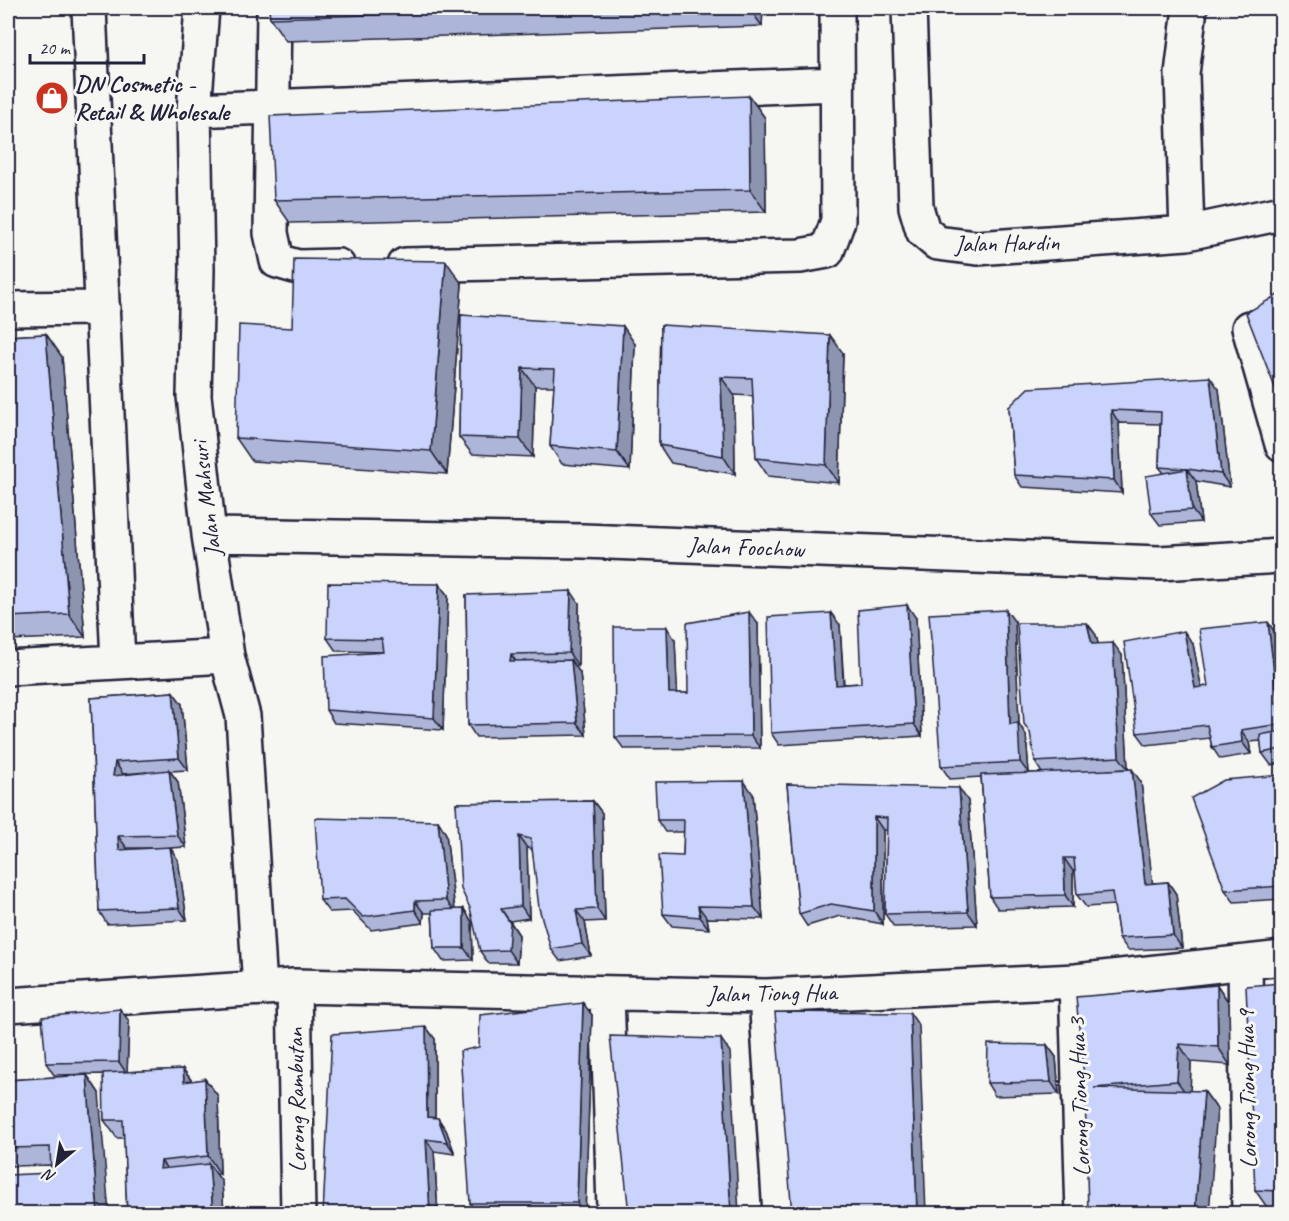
<svg xmlns="http://www.w3.org/2000/svg" width="1289" height="1221" font-family="Caveat,sans-serif">
<style>
.lines{fill:none;stroke-linecap:round;stroke-linejoin:round}
.minor-casing{stroke:#22223b;stroke-width:38}
.minor{stroke:#f6f6f2;stroke-width:33}
.wall{fill:#adb5d8;stroke:#22223b;stroke-width:1.5;fill-rule:evenodd}
.shaded-wall{fill:#8d94b0;stroke:#22223b;stroke-width:1.5}
.building{fill:#c9d3fb;stroke:#22223b;stroke-width:1.5}
.labels{text-anchor:middle;stroke-width:6;stroke-linejoin:round;paint-order:stroke}
.poi-label{font-size:24px;font-weight:bold;fill:#22223b;stroke:#f6f6f2;text-anchor:start}
.street-label{font-size:24px;fill:#22223b;stroke:#f6f6f2}
</style>
<rect width="100%" height="100%" fill="#f6f6f2"/>
<filter id="ink" filterUnits="userSpaceOnUse"><feTurbulence type="fractalNoise" baseFrequency=".0167" numOctaves="2"/><feDisplacementMap in="SourceGraphic" scale="12" xChannelSelector="R" yChannelSelector="G"/><feConvolveMatrix kernelMatrix="1 2 1 2 8 2 1 2 1" color-interpolation-filters="sRGB"/></filter>
<g filter="url(#ink)">
<g class="lines">
<g class="minor-casing">
<path id="minor" d="M89,8l29,654
M202,8l-8,102 3,160 -3,126 15,139 18,121 16,60 17,272
M274,8l-3,225 6,28 21,6 40,-1
M909,8l7,199 7,24 14,12 40,5 210,-15 95,-20
M194,110l642,-26
M1187,233l-5,-159 8,-66
M405,265l395,-9 27,-5 11,-30 -1,-213
M8,309l95,-1
M1249,328l33,116
M209,535l374,6 576,22 123,-7
M8,668l219,-12
M1245,964l4,250
M1076,981l7,233
M294,986l4,228
M607,993l7,215
M766,996l14,218
M8,1005l286,-19 472,10 310,-15 206,-23"/>
</g>
<use href="#minor" class="minor"/>
</g>
<path class="wall" d="M269,8h494l-1,18 -476,15 -16,-23z
M749,96l16,22 1,94 -476,11 -16,-23z
M462,284l-15,190 -195,-13 -16,-23 56,-110z
M461,315l174,29 -5,126 -68,-6 -12,-18 4,-60h-19l-2,71 -61,-3 -13,-17z
M661,325l182,28 -4,130 -71,-7 -12,-18 -3,-62 -19,-1 1,79 -64,-11 -12,-18z
M46,334l16,23 23,280 -77,3v-304z
M1219,389l11,98 -34,-6 5,41 -41,3 -9,-12 13,-40 -5,-6 1,-43 -41,-1 3,70 -100,-6 -8,-12 -5,-68z
M439,584l9,12 -5,134 -109,-7 -8,-13 58,-58 -48,-1 -9,-13z
M466,595l113,8 -1,63h-3l5,7 6,62 -110,2 -8,-12z
M916,618l6,118 -143,9 -8,-12 69,-108 4,59 17,-1z
M1015,622l4,102 7,11 3,38h13l-7,-11 52,-139 9,12 2,9 24,11 6,114 -21,1 34,12 11,101 16,-1 8,12 6,54 -54,2 -9,-12 -5,-33 -28,2 -9,-12 -2,-24h-2v36l-75,2 -8,-12 -9,-120 -31,2 -9,-13z
M758,624l2,124 -136,1 -9,-12 60,-97 2,53h11z
M1277,635l4,39v89l-10,2 -9,-12 -1,-12 -12,1 2,12 -31,5 -8,-12 -2,-9 -64,7 -9,-12 56,-89 8,43 7,-1z
M173,692l9,12 6,66 -18,1 8,11 8,65 -16,1 8,12 9,60 -80,4 -8,-13 -8,-213zM147,772l-24,3v-1zM127,848h41l-41,2z
M1281,775v124l-47,3 -9,-12z
M787,784l181,17 9,124 -83,2 -9,-13 2,-84h-4v94l-43,-8 -33,10 -8,-12z
M753,794l10,125 -56,-1 2,11 -37,-3 -9,-12 20,-58 1,-24h-19l-8,-12z
M593,801l9,12 3,108 -20,1 6,34 -31,5 -9,-12 -19,-100 -5,-1 2,70 -19,3 9,14 -2,28h-29l-8,-12 -24,-148z
M438,821l8,13 9,76 9,-1 8,13 1,38 -30,1 -9,-13 -2,-35h-8l-1,10 -52,7 -18,-19 -24,1 -9,-12z
M1281,983v230h-10l-16,-23z
M1217,985l12,18 1,62 -39,-3 -1,29h14l13,18 -132,-21z
M592,1015l-7,199h-108l-7,-11 9,-156z
M129,1021l-2,51 56,-3 9,12 13,-2 13,17 2,78h-4l6,8 2,32h-97l-3,-76h-7l-13,-18v-46l-50,1 -8,-12z
M426,1027l9,12v79l11,12 9,24 -21,-3 4,63h-115z
M1047,1045l9,12 3,37 -64,2 -8,-13z
M87,1075l12,18 -48,80v-8l-39,1 -4,-6v-80z"/>
<path class="shaded-wall" d="M749,8h14l-1,18z
M749,96l16,22 1,94 -16,-22z
M8,216l3,45 -3,-6z
M446,261l16,23 -15,190 -16,-23z
M623,326l12,18 -5,126 -13,-18z
M46,334l16,23 23,280 -16,-23z
M830,335l13,18 -4,130 -13,-18z
M522,368l13,18 -2,71 -13,-18z
M721,377l13,18 1,79 -12,-18z
M1210,377l9,12 11,98 -9,-13z
M1111,410l8,13 3,70 -8,-13z
M1187,469l9,12 5,41 -9,-12z
M439,584l9,12 -5,134 -9,-12z
M571,591l8,12 -1,63 -9,-13z
M907,605l9,13 6,118 -8,-12z
M1006,610l9,12 4,102 7,11 3,39 -9,-12 -10,-38z
M749,612l9,12 2,124 -9,-12z
M831,613l9,12 4,72 -8,-12z
M1268,622l9,13 4,39v52l-1,-2z
M1087,623l9,12 5,21 -9,-12z
M667,627l8,13 3,65 -9,-12z
M1184,631l9,13 11,56 -9,-12z
M1113,643l9,12 6,114 -9,-12z
M511,654l8,12 -9,-5z
M571,660l9,13 6,62 -9,-12z
M173,692l9,12 6,66 -9,-12z
M1241,730l8,12 2,12 -9,-12z
M115,762l8,12 -1,15 -9,-13z
M1132,769l9,13 13,114 -9,-12z
M169,770l9,12 8,65 -9,-12z
M744,781l9,13 10,125 -9,-12z
M959,788l9,13 9,124 -9,-13z
M593,801l9,12 3,108 -8,-12z
M874,817l9,13v94l-9,-13z
M438,821l8,13 9,78 -9,-12z
M118,836l9,12 1,15 -9,-13z
M519,836l8,12 2,70 -8,-12z
M170,847l8,13 9,60 -8,-12z
M1064,858l9,13v36l-8,-12z
M1168,882l8,12 6,54 -9,-13z
M415,901l9,12 -1,10 -8,-13z
M698,906l9,12 2,11 -9,-12z
M464,909l8,13 1,38 -9,-12z
M501,909l18,26 -2,28 -9,-13z
M576,910l9,12 6,34 -9,-12z
M1217,985l12,18 1,62 -12,-18z
M583,1003l9,12 -7,199h-1l-7,-11z
M120,1009l9,12 -2,53 -8,-12z
M910,1013l9,13 7,188h-9z
M426,1027l9,12v90l-8,-12z
M721,1039l9,13 9,162h-8z
M1179,1044l12,18 -1,37 -13,-18z
M1047,1045l9,12 3,37 -8,-12z
M183,1069l13,18 -12,-5z
M87,1075l12,18 10,121h-11z
M205,1079l13,17 2,78 -12,-18z
M1204,1091l13,18 -8,105h-14z
M438,1118l8,12 9,24 -8,-12z
M426,1139l8,12 4,63h-8z
M161,1161l13,17 -14,-9z
M209,1164l13,18 2,32h-11z"/>
<path class="building" d="M269,8h334l-333,10z
M749,96l1,94 -476,10 -4,-84z
M294,259l152,2 -15,190 -195,-13 3,-113 53,3z
M1281,293v110l-35,-90z
M461,315l162,11 -6,126 -67,-6 5,-77 -33,-1 -2,71 -61,-2z
M661,325l169,10 -4,130 -70,-7 -4,-80 -31,-1 2,79 -64,-11z
M46,334l23,280 -61,3v-281z
M1210,377l11,97 -34,-5 5,41 -41,3 -5,-37 41,-7 -28,-2 2,-55 -50,-2 3,70 -100,-5 -5,-68 19,-19z
M328,583l111,1 -5,134 -108,-8 -2,-54 60,-4 -2,-13 -55,-1z
M571,591l-2,62 -58,1 -1,7 61,-1 6,63 -109,2 -2,-130z
M907,605l7,119 -143,9 -3,-116 63,-4 5,72 25,-2 -3,-73z
M1006,610l4,114 8,-1 2,39 -79,4 -12,-152z
M749,612l2,124 -136,1 -1,-110h53l2,66h19l-1,-70z
M1268,622l12,102 -39,6 1,12 -30,5 -5,-22 -70,8 -13,-91 60,-11 11,57 13,-2 -9,-57z
M1017,623h70l5,21 21,-1 6,114 -84,5 -5,-30 -6,-8z
M173,692l6,66 -64,4 -2,14 56,-6 8,65 -59,1 1,14 51,-3 9,61 -80,3 -8,-213z
M1281,731v18l-19,4 -2,-18z
M1132,769l13,115 23,-2 5,53 -54,3 -7,-46 -35,3 -3,-37h-10l1,37 -75,2 -9,-122z
M1281,775v111l-56,4 -34,-92 33,-18z
M744,781l10,126 -56,-1 2,11 -37,-3 -4,-59 24,1 1,-36h-27l-2,-38z
M787,784l172,4 9,124 -83,2 2,-96 -13,-1v94l-43,-7 -32,10z
M593,801l4,108 -21,1 6,34 -31,5 -12,-41 -8,-69 -12,-3 2,70 -20,3 9,14 -2,27 -28,1 -10,-43 -9,-19 -5,-86z
M315,818l123,3 8,79 -31,1v9l-52,7 -18,-18 -25,1z
M464,909v39h-30l-2,-38z
M1281,983v208l-26,-1 -9,-204z
M1217,985l1,62 -39,-3 -2,37 -83,7 110,3 -9,123h-107l-3,-126 -9,-91z
M583,1003l-6,200h-107l-10,-152 19,-4 1,-32z
M120,1009l-1,53 -73,1 -4,-46z
M775,1012l135,1 7,201h-125z
M426,1027l1,90 11,1 9,24 -21,-3 4,75h-107l9,-180z
M610,1036l111,3 10,175h-102z
M988,1044l59,1 4,37 -64,1z
M183,1069l1,13 21,-3 3,77 -47,5 -1,8 49,-5 4,50h-86l-4,-94h-19l-1,-47z
M87,1075l11,139h-90v-39l43,-2 -1,-26 -42,1v-68z"/>
</g>
<defs>
<g id="shop-disc" transform="scale(1.725)"><circle r="9.5" fill="#c8321e" stroke="#f6f6f2"/><path d="M-5-2.5h2.3a2.7 3.5 0 0 1 5.4 0H5L5.5 6h-11ZM-1.5-2.5h3a1.5 2.3 0 0 0-3 0Z" fill="#fff"/></g>
</defs>
<g fill-rule="evenodd">
<use href="#shop-disc" x="52" y="98"/>
</g>
<g class="labels">
<g class="poi-label">
<text x="75" y="92">DN Cosmetic -<tspan x="75" dy="28">Retail &amp; Wholesale</tspan></text>
</g>
<g class="street-label">
<text transform="translate(1007 243) rotate(-1)" y="8">Jalan Hardin</text>
<text transform="translate(206 499) rotate(-97)" y="8">Jalan Mahsuri</text>
<text transform="translate(746 547) rotate(2)" y="8">Jalan Foochow</text>
<text transform="translate(772 993) rotate(-1)" y="8">Jalan Tiong Hua</text>
<text transform="translate(1247 1089) rotate(-91)" y="8">Lorong Tiong Hua 9</text>
<text transform="translate(1079 1097) rotate(-92)" y="8">Lorong Tiong Hua 3</text>
<text transform="translate(296 1100) rotate(-91)" y="8">Lorong Rambutan</text>
</g>
</g>
<rect width="1289" height="1221" fill="none" stroke="#f6f6f2" stroke-width="30"/>
<rect x="15" y="15" width="1259" height="1191" fill="none" stroke="#22223b" stroke-width="2" filter="url(#ink)"/>
<g transform="translate(57 1164) rotate(210)" stroke="#f6f6f2" stroke-width="4.5" paint-order="stroke">
<path d="M0-4.5L10 22L0 15L-10 22Z" fill="#22223b"/>
<text y="-9" font-size="16" font-weight="bold" text-anchor="middle" fill="#22223b">N</text>
</g>
<path d="M30 54v9h114v-9" fill="none" stroke="#22223b" stroke-width="3"/>
<text x="39" y="54" font-size="18" fill="#22223b" stroke="#f6f6f2" stroke-width="4.5" paint-order="stroke">20 m</text>
</svg>
